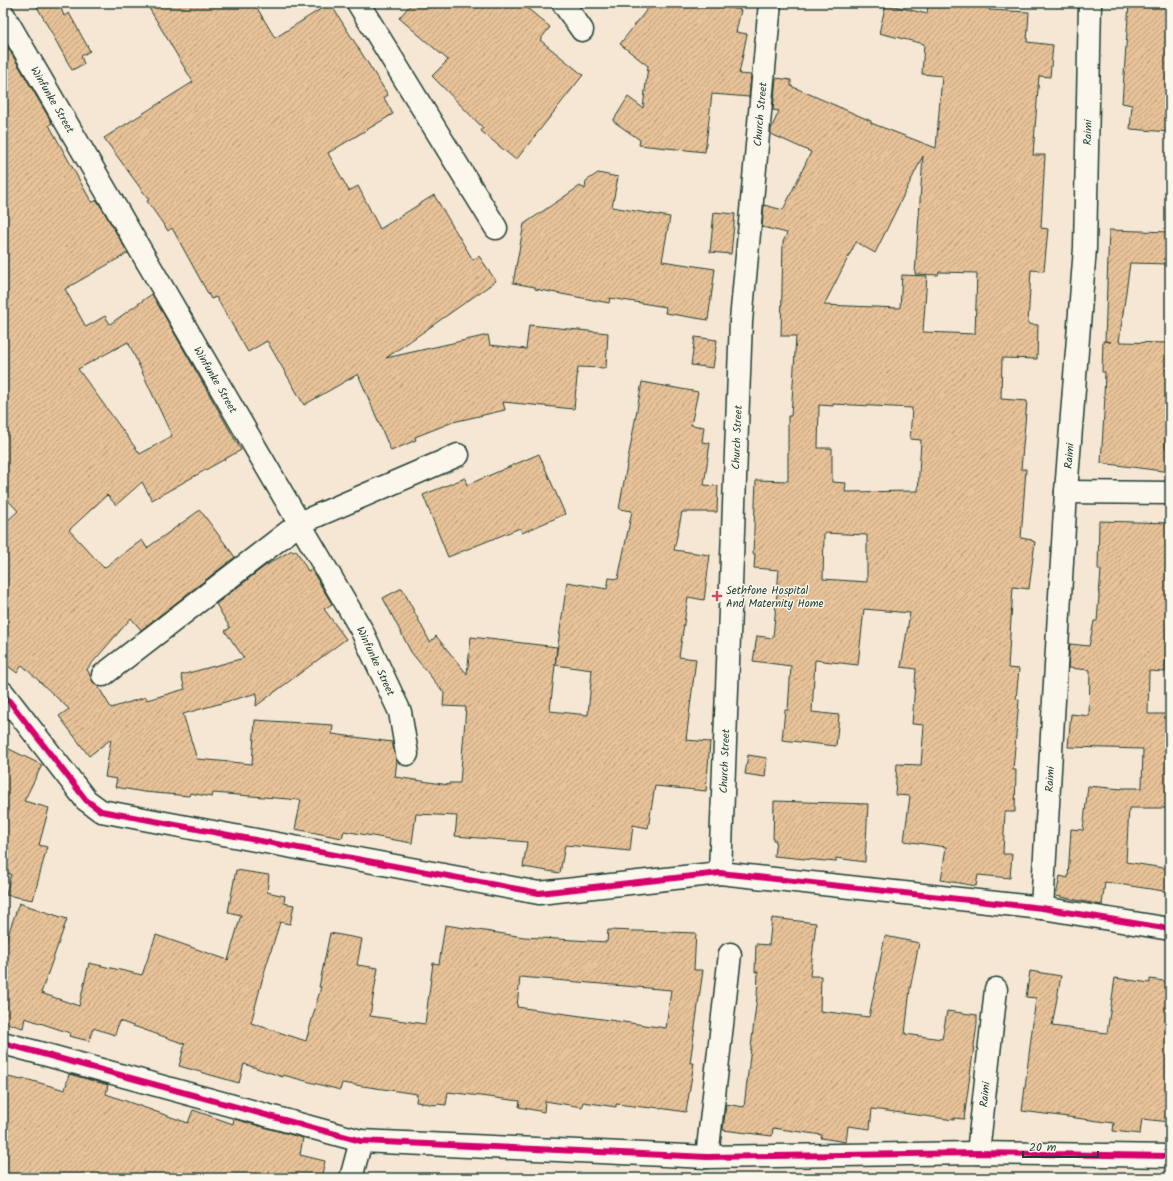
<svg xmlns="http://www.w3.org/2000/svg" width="1173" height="1181" font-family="Kalam,sans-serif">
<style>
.building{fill:url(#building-hatch);stroke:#1f3d34;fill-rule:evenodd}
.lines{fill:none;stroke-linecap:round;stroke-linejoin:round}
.minor-casing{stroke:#1f3d34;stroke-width:25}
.minor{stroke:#fbf7ec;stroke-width:22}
.cycleway-casing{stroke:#fbf7ec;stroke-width:8}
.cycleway{stroke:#d6006c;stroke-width:6}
.poi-dot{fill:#d1495b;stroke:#fbf7ec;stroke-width:1.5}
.labels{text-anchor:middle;stroke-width:3;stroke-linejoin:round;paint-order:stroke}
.street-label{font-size:11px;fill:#1f3d34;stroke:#fbf7ec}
.poi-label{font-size:11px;fill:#1f3d34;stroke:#fbf7ec;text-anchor:start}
</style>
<defs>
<pattern id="building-hatch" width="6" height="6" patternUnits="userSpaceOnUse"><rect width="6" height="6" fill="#e8c298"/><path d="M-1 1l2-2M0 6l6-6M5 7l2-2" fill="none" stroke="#bb9f7d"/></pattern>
</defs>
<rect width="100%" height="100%" fill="#f5e7d3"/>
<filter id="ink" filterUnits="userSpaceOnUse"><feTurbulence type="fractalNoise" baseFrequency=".025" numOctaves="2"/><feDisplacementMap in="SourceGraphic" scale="8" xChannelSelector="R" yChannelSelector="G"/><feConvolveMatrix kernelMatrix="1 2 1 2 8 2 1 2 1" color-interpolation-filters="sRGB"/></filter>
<g filter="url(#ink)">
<path class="building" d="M35,3h24l5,13 5,-3 21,38 -9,5 3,8 -12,6z
M146,3h108l21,35 55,-35 58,92 -4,3 9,16 -65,39 21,38 9,-5 22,43 54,-34 39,65 6,-4 17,25 -110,77 102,-23 2,10 36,4 3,-24 79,8 -2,35 -28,-1 -4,42 -71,-7 2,8 -52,12 -38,15 1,3 -25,11 -33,-77 -54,31 -37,-64 -19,11 -32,-55 -5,2 -39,-71 -4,3 -21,-30 2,-1 -45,-62 89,-56z
M412,3h109l29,24 -10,13 43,35 -67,85 -35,-29 2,-3 -51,-52 16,-16 -49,-42z
M652,3h53l36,7 -5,22 11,2 -8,40 12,1 -2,22 -37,-3 -7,58 -66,-7 1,-5 -27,-19 15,-24 15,11 5,-42 -28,-22z
M943,3h47l-1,7 40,2 -2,30 26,3 -3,32 -11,-1 -6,79h12l-4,73 7,1 -4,42 -13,-1 -3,54 10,1 -1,34 -35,-1 -1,41 26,2 -6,68h5l-5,69 11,2v1l3,1 -6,47 -16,-2 -5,81 11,1 -3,30 3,1 -6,70h3l-1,42h-10l-2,42h9l-2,24 -32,-3 -2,11 -35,-6 5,-33 -42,-6 6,-45 -15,-1 2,-31 24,1 3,-40 -12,-1 4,-55 -15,-2 9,-54 -46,-4 -6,56 -43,-5 -3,52 27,3 -3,31 -54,-6 3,-30h3l3,-44 -38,-5 4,-25 16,2 6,-68 -25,-2 1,-14h-2l3,-74 32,1v-65h3l5,-80h-15l2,-94 4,-9 -25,-6 2,-22 19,5 28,-58 -40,-18v-5l8,-18 -6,-1 3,-32 15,2v6l80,35v2l65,25 6,-72 -20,-2 2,-30 -45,-11 7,-29 41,10 1,-8 15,1zM923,156l-8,118 23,1 1,-3 38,1 -2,61 -52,-2 4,-56 -25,-1 -2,33 -76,-3 32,-63 19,11zM833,404l79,4 -2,31 11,1 -3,51 -73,1 1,-9 -14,-1v-34h-14l1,-43 14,1zM824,533l43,2v47l-44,-3z
M1129,3h41v129l-40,-3 2,-24 -10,-2z
M3,39l49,84 -3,2 43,78 5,-3 31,53 -63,36 21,38 19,-11 5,8 42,-30 89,156 -89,50 -10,-18 -26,23 -9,-10 -38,35 35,38 38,-28 5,8 53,-38 35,47 -94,73 -10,-12 -44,51 6,13 5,4 13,22 35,-11 1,3 38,-11 -4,-14 63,-17 -19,-27 5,-3 -14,-24 49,-38 27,-16 1,2 3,-2 12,21 3,-2 21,35 -8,5 22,30 -90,67 1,-13 -74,21 14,45 55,5 3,-44 78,5 -1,9 60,8 5,19 -2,16 54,8v-2h11l6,-76 -23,-1 1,-13 -33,-41 -28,-54 19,-10 28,54 6,-6 31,38 4,-37 86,10 -7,64 38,4 4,-45 -37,-5 12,-83 40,7 2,-11 9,1 14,-68 -13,-2 23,-127 56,10 -7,33 13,2 -2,15 8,1 -6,42 14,1 -1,26h-35l-8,38 36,5 -6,45 -16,-3 -9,60 17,2 -10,81 24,2 -4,49 -51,-5 -7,42 -15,-3 -3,26 -65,-6 -5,28 -37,-6 4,-25 -72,-6 2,-20 -41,-2 -4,29 -68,-12 -2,7 -47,-9 6,-29 -88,-7 -1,4 -22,-4 -1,3 -45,-4 -29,-5 2,-8 -12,-2 6,-38 -22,17 -30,-40 10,-7 -47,-44 -5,8 -14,-11v-137l15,-14 -15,-16zM128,342l44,94 -32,18 -62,-85z
M598,173l20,4 -6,30 58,10 -8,44 53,8 -7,51 -43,-7 1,-6 -56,-9 -1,5 -74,-14v-2l-22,-4 11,-59 56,-38 5,3 1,-8z
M714,212l21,2 -4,40 -21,-2z
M1109,230l61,2v32l-40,-1 -11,79 51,1v56h-2l-3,49 5,1v23l-69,-9 4,-66h-1l1,-25h-3l1,-31 8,1 -6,-1z
M695,337l22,3 -4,28 -22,-3z
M539,454l26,60 -43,19 -2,-5 -72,29 -25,-62 42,-17 2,7z
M1099,521l71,2v102l-3,-1 -2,48 -16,-1 -1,43h22v94h-41l-3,54 44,7v23l-65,-10 -3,23 -46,-9 4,-20 8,2 3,-49 12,1 5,-44 34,3v-1h20l1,-39 -75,-2 3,-33 18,2 1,-46 -22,-2 2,-24 19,2 5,-25h3l4,-51h-3z
M3,746l39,19 -18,36 25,7 -10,37 8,2 -14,53 -27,-5 5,-21 -8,-2z
M748,755l19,3 -2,19 -20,-3z
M774,801l94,3 -3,58 -29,-4v4l-62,-6 2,-16h-3z
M236,870l33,5 -2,17 18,4 -1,7 10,2 -4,19 -10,-2 -16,51 -13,50 55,18 15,-54h-2l11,-54 32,6 -5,26 21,3 -8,48 55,8 8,-61 6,1 6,-39 79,12 83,5 1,-12 88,3 -2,37h9l-13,93h4l-8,49 -34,-5 -1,1 -35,-4v3l-33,-5 -1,5 -37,-6 -1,11 -25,-5 1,-6 -72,-9 -2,13 -9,-1 -1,1 -20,-3 1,-8 -75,-11 -2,7 -57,-15v2l-39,-13 -5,19 -60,-17 6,-22 -66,-23 -4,14 -22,-7 -4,13 -20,-5 1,-3 -45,-15 -2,10 -20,-6v-73l16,-46 48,16 -26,74 38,13 10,-43 53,12 14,-40 72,25 13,-45 -13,-3zM520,977l151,13 -5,38 -149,-21z
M772,918l44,5 -6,53h11l-1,35 49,6 16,-81 34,7 -9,46 -5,45 37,5 5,-28 30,4v9l-13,95 -10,-1v2l-82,-11 -2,20 -22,-3 -2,16 -25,-4 1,-3 -49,-7 -1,8 -49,-6 3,-26 18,3 13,-111 1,-24h-3l1,-28 13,1z
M1030,971l31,5 -9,50 55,7 8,-55 35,5v-4l20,3v140l-28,-3 -2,15 -27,-3 1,-8 -92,-12 14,-113 -10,-1z
M69,1074l39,11 -2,9 82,29 5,-13 40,14 1,-5 69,19 -3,17 25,6 -4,17h-318v-102l19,4v-2l43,12z"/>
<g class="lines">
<g class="minor-casing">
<g id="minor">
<path d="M358,3l138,225"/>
<path d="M563,3l19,27"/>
<path id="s1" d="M3,14l358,615 39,83 7,42"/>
<path d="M1066,492l104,1"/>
<path d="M103,675l197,-152 158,-68"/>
<path d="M3,693l83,107 15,11 438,82 181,-20 322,35 128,21"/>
<path id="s2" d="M720,873l21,-552 29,-318"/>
<path id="s3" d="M1042,908l24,-416 19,-244 5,-245"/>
<path d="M3,1043l358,98 346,16 271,-4 192,3"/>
<path id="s4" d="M978,1153l18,-164"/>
<path d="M707,1157l23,-203"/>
<path d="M351,1178l10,-37"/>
</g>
</g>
<use href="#minor" class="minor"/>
<g class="cycleway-casing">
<path id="cycleway" d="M3,693l83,107 15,11 438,82 181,-20 322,35 128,21
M3,1043l358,98 346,16 271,-4 192,3"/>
</g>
<use href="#cycleway" class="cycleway"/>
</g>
</g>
<path class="poi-dot" d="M715 590h4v4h4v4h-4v4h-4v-4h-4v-4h4z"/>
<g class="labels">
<g class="street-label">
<text dy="4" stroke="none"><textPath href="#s1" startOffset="99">Winfunke Street</textPath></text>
<text dy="4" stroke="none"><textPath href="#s2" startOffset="760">Church Street</textPath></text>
<text dy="4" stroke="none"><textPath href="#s3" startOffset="777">Raimi</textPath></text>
<text dy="4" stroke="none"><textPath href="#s1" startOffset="423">Winfunke Street</textPath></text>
<text dy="4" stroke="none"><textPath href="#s2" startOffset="436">Church Street</textPath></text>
<text dy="4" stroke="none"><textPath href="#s3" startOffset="453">Raimi</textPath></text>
<text dy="4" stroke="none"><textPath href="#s1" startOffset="747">Winfunke Street</textPath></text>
<text dy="4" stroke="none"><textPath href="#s2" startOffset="112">Church Street</textPath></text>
<text dy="4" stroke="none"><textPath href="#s3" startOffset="129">Raimi</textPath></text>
<text dy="4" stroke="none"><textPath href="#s4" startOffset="59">Raimi</textPath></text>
</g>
<g class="poi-label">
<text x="726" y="594">Sethfone Hospital<tspan x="726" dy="13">And Maternity Home</tspan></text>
</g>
</g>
<rect width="1173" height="1181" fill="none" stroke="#fbf7ec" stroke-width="16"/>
<rect x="8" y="8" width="1157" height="1165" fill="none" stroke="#1f3d34" stroke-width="1.5" filter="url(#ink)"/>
<path d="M1023 1151v6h75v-6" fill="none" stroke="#1f3d34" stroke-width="2"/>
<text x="1029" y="1151" font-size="12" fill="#1f3d34" stroke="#fbf7ec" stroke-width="3" paint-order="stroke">20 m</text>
</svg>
